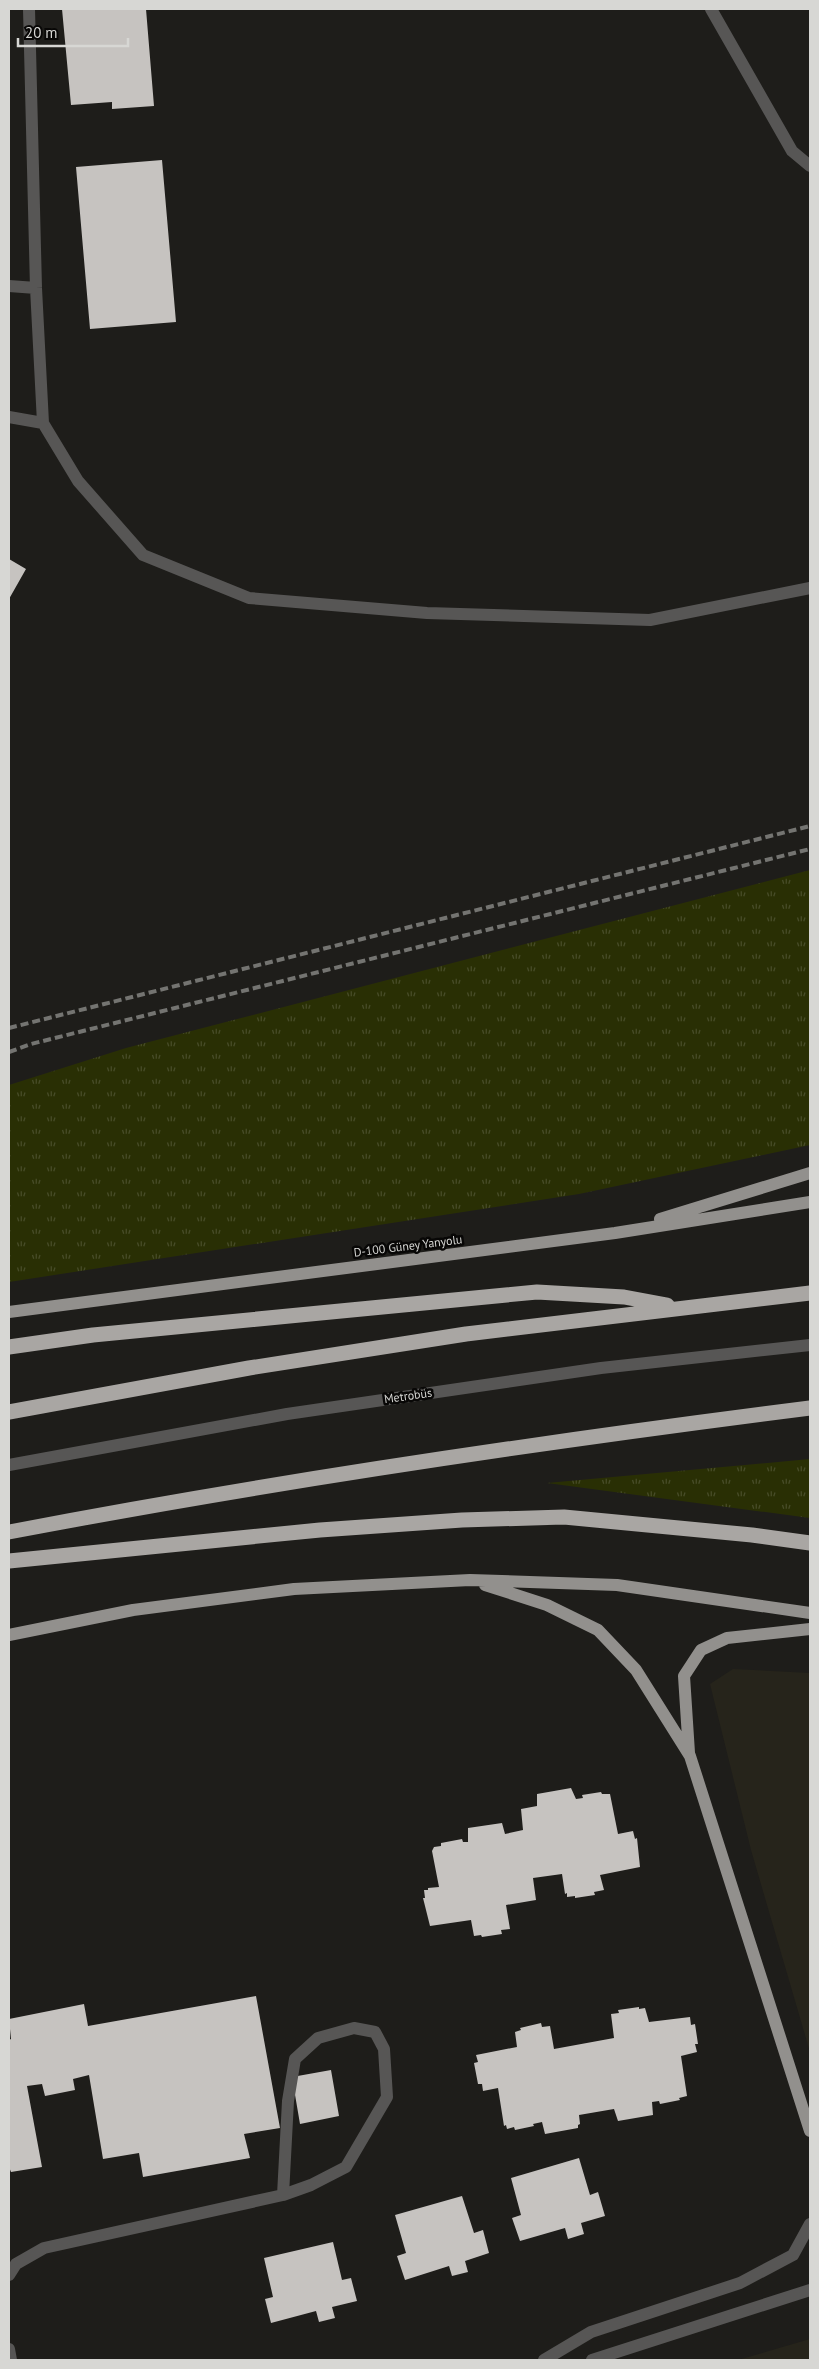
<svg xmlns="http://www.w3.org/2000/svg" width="819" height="2369" font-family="'PT Sans',sans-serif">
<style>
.built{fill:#26241b}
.grass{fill:url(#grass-tufts)}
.building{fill:#c6c3c0}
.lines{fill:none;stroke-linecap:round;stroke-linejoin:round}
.lane{stroke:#575655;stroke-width:12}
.primary{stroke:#92908d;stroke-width:12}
.highway{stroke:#a9a6a3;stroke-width:15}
.rail{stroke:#747471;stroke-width:4;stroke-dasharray:8 4;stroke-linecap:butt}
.labels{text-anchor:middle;stroke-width:5;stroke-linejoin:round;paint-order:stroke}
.street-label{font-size:12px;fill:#d7d7d4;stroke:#080706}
</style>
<defs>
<pattern id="grass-tufts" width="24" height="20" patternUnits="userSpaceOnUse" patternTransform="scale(1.25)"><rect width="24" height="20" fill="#292f04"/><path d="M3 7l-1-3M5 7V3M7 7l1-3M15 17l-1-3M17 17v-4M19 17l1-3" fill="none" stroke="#474c28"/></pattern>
</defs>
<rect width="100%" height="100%" fill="#1e1d1a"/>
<path class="built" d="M733,1669l77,4v379l-59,-202 -41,-166z
M810,2339v21h-72z"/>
<path class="grass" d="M810,870v275l-231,49 -570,88v-197l117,-37z
M810,1459v59l-263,-35z"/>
<path class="building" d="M62,9h84l8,97 -42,3v-7l-41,3z
M162,160l14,162 -86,7 -14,-162z
M9,559l17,10 -17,30z
M571,1788l5,11 7,-1 -1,-3 19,-3 1,2h8l8,40 15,-3 2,8 2,-1 3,29 -40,8 4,15 -10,2 1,3 -20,3v-2l-8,1v-4l-2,1 -3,-20 -29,4 3,22 -30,5 4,24 -9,1 1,4 -20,3 -1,-2 -7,1 -3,-16 -41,6 -7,-28h2l-1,-8h4v-2l11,-1 -7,-36 2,-4 7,-1v-3l21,-4 1,3h5v-14l34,-5 3,11 18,-4 -2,-21 16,-3v-12z
M256,1996l24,132 -36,6 6,24 -107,19 -4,-24 -36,6 -14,-84 -16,4 2,11 -30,6 -3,-12 -15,2 15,81 -31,5 -2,-5v-127l2,-1 -2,-20 75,-15 4,22z
M639,2007v2l6,-1 4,14 41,-5 1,8 4,-1 3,20h-3l2,8 -16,4 6,40 -8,2 1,2 -20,4 -1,-3 -7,1 1,13 -35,6 -4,-12 -35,6 1,9 -2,1v3l-33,6 -3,-12 -9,2 1,2 -19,4 -1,-3 -7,2 -1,-4 -2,1 -6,-38 -15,3 -1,-7h-4l-4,-21 4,-1 -2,-7 41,-8 -2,-15 6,-2 -1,-2 21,-5 1,4 8,-1 4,23 60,-11 -3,-24 8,-1 -1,-3z
M331,2070l8,46 -39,8 -8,-47z
M579,2158l11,37 8,-3 7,24 -24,7 3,11 -16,5 -3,-11 -45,13 -8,-23 9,-3 -10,-37z
M462,2196l12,37 9,-3 6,23 -24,8 3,11 -16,4 -3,-10 -44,14 -8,-24 9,-3 -11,-38z
M333,2242l9,38 9,-2 6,23 -25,6 3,11 -16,4 -3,-11 -45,12 -6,-24 8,-2 -9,-39z"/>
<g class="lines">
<path class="lane" d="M29,9l7,279 7,135 35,58 65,74 106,43 178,15 223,7 160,-32
M711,9l81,142 18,15
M9,286l27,2
M9,417l34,6
M9,1465l278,-51 314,-46 209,-23
M9,2275l7,-11 28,-16 239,-53 28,-10 35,-18 41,-70 -3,-48 -9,-17 -21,-4 -36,10 -23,21 -7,42 -5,94
M9,2349l2,11
M544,2360l47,-28 149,-49 53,-28 17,-31
M592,2360l218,-70"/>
<path class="primary" d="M660,1219l150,-46
M9,1312l606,-79 195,-31
M485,1585l62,20 51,25 38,40 54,86 120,375
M9,1635l124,-25 161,-21 176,-9 147,5 193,28
M689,1753l-5,-77 17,-26 26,-12 83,-9"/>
<path class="highway" d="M9,1347l84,-12 444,-43 87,5 43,8
M9,1412l240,-44 217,-34 344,-41
M9,1532c266,-51 533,-90 801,-124
M9,1561l311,-31 142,-10 102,-3 188,18 58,8"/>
<path class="rail" d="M9,1028l801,-202
M9,1052l22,-8 779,-195"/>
</g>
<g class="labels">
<g class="street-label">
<text transform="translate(408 1246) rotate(-7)" y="4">D-100 Güney Yanyolu</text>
<text transform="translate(408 1396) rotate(-8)" y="4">Metrobüs</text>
</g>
</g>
<rect width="819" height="2369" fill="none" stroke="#d7d7d4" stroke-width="20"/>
<path d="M18 38v8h110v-8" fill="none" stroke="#d7d7d4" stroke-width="2.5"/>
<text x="25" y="38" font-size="15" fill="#d7d7d4" stroke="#080706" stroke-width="4" paint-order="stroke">20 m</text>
</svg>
